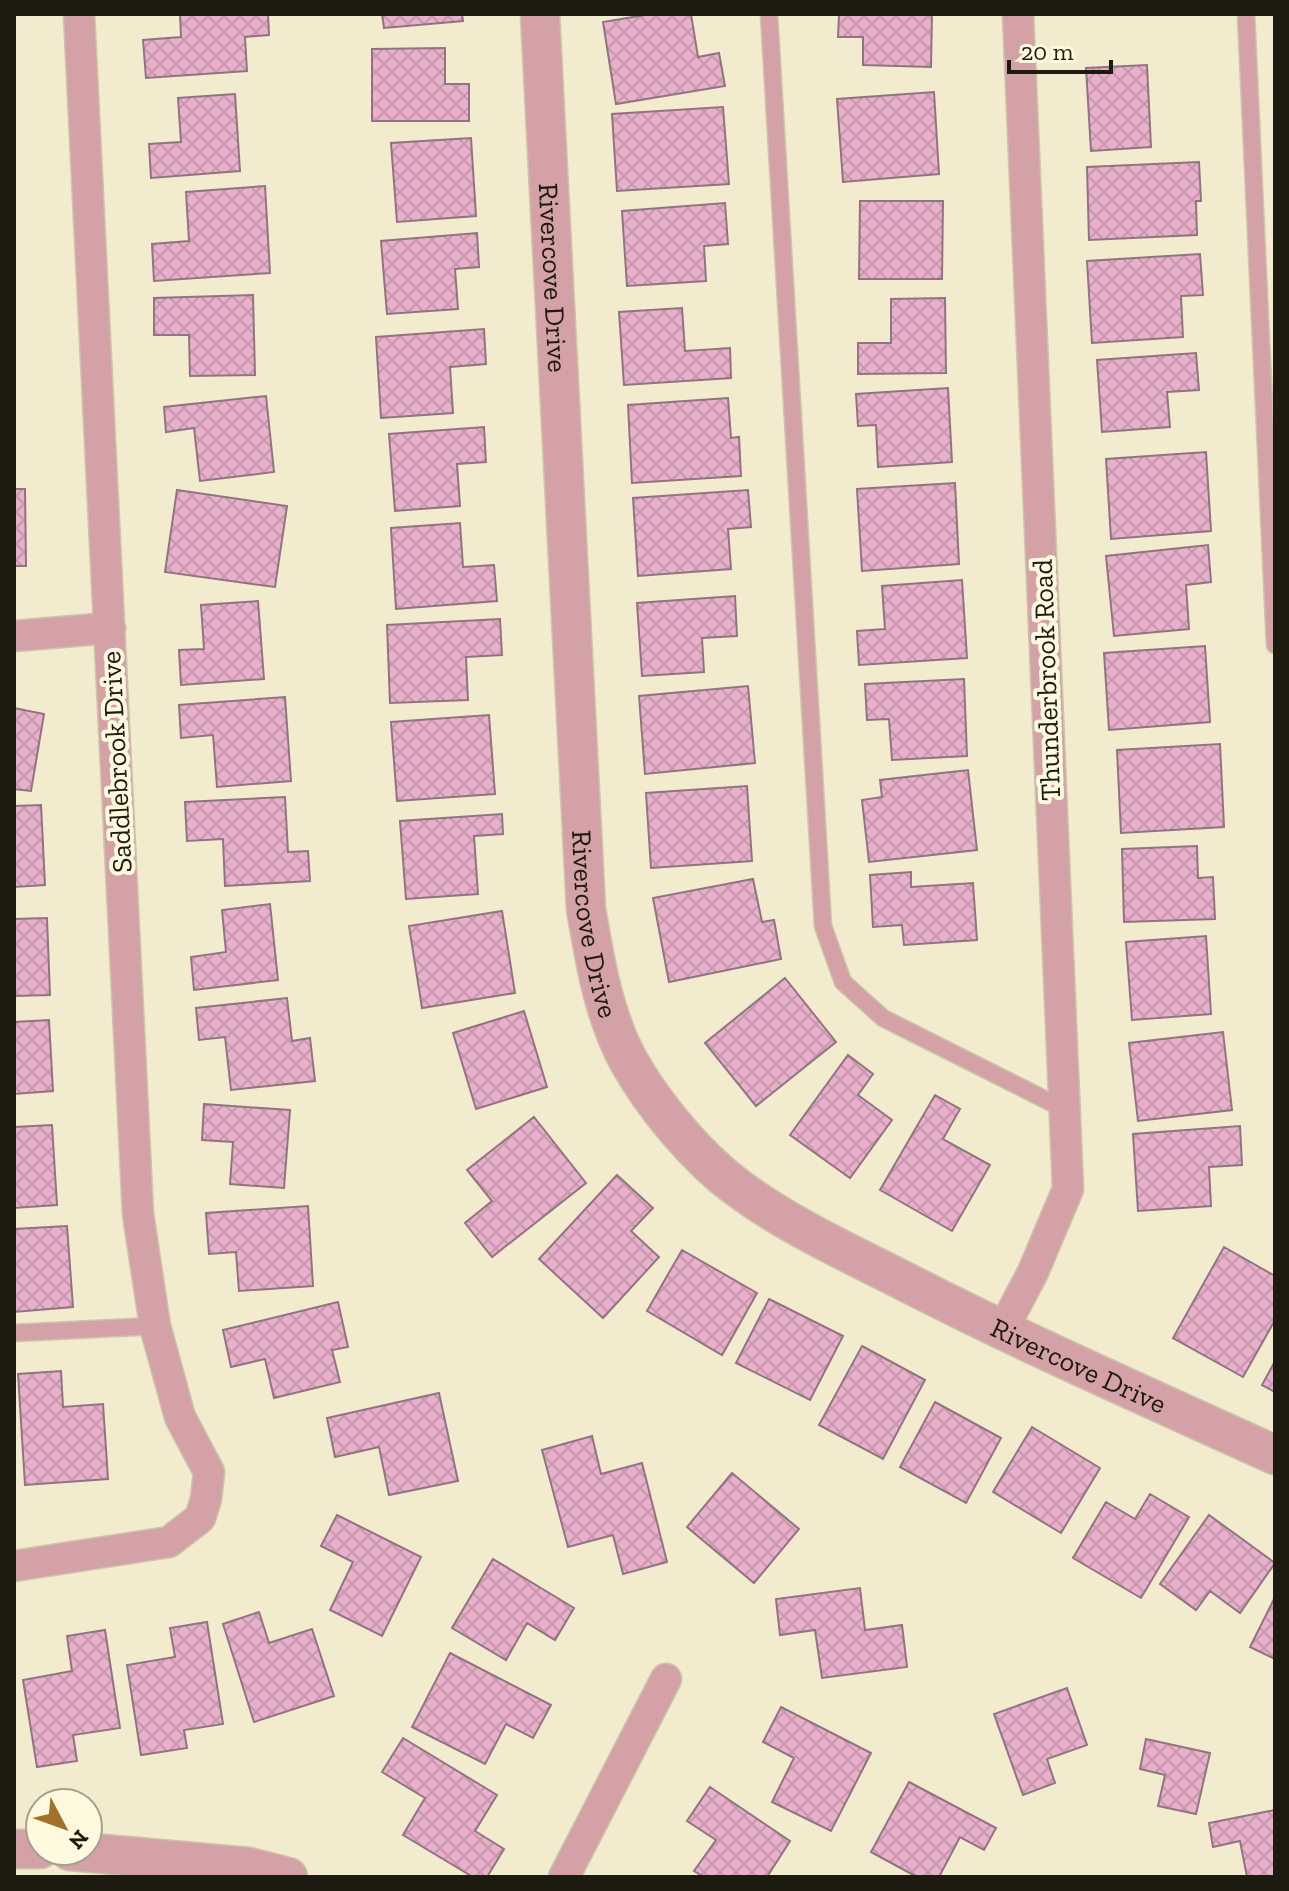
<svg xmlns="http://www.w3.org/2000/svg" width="1289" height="1891" font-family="'Zilla Slab',serif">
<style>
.building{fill:url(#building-cross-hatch);stroke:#917481;stroke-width:2}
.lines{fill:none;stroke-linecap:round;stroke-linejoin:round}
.service-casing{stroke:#ccc5ab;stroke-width:19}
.minor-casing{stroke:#ccc5ab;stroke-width:33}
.tertiary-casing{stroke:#ccc5ab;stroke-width:41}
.service{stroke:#d4a1a6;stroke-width:16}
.minor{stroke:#d4a1a6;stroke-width:30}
.tertiary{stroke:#d4a1a6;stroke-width:38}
.labels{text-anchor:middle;stroke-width:8;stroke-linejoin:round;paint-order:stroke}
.street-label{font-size:28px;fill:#1d1a0f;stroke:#fff9e0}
</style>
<defs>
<pattern id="building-cross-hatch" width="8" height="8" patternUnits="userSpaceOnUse" patternTransform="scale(2)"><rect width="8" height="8" fill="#e9b0cb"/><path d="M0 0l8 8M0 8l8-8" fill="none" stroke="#c797ad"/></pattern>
</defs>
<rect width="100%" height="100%" fill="#f3ebcd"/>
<path class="building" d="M180,14h88l1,21 -24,2 2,34 -101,7 -3,-38 38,-3z
M382,14h80l1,7 -79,7z
M651,14h40l7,43 21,-4 6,33 -109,18 -13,-82z
M839,14h93l-1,53 -68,-2v-28h-25z
M445,48v36h24v37h-97v-72z
M1147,65l4,82 -60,4 -5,-83z
M934,92l5,82 -96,8 -6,-83z
M235,94l5,77 -89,7 -2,-34 32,-2 -3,-44z
M723,107l6,77 -112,7 -5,-77z
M471,138l5,78 -79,6 -6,-79z
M1199,162l2,39h-5l1,34 -108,5 -2,-73z
M265,186l5,87 -116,8 -2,-37 37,-3 -3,-49z
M860,201h83l-1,78h-83z
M725,203l3,41 -24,2 2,35 -79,5 -5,-75z
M477,233l2,34 -24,2 3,40 -71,5 -6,-73z
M1200,254l3,41 -22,1 2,41 -91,6 -5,-82z
M253,295l2,80 -65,1 -1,-41h-35v-37z
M945,298l1,75 -88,1v-31h33v-44z
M682,308l3,43 45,-3 1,30 -107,7 -5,-73z
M484,329l2,35 -36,3 3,46 -72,5 -5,-81z
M1196,353l3,37 -32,2 3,35 -68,5 -5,-72z
M948,388l4,74 -74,5 -2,-42 -18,1 -2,-32z
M266,396l8,76 -74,9 -6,-53 -28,4 -2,-25z
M728,398l3,40 8,-1 2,39 -109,7 -4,-78z
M484,427l2,35 -29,2 3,42 -65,5 -6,-77z
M1206,452l5,79 -100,8 -5,-80z
M955,483l4,81 -97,7 -5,-82z
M14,489h11l1,77h-12z
M177,490l110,16 -12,81 -110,-15z
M748,490l3,37 -23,2 3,40 -93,7 -5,-78z
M460,523l3,44 31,-2 3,36 -101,8 -5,-81z
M1208,545l3,37 -25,3 3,44 -75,7 -8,-80z
M962,580l5,78 -108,7 -2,-34 28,-2 -3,-43z
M735,596l2,40 -35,2 2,34 -62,4 -5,-73z
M258,601l6,78 -83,6 -2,-35 25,-1 -3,-44z
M500,619l2,36 -36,2 2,43 -78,3 -3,-78z
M1205,646l5,76 -101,8 -5,-77z
M964,679l3,77 -75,4 -3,-41 -22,1 -2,-36z
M748,686l7,77 -110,11 -6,-78z
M285,697l6,84 -74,6 -4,-52 -32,3 -2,-33z
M14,708l30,6 -13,77 -17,-2z
M489,715l6,79 -98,7 -6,-79z
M1220,744l4,83 -103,6 -4,-83z
M968,770l9,80 -108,12 -7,-62 20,-3 -2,-17z
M747,786l5,75 -101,7 -5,-75z
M285,797l3,55 20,-1 2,30 -85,5 -2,-47 -36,2 -2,-39z
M41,805l4,80 -31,2v-81z
M502,814l1,20 -29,2 4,58 -72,5 -6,-78z
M1197,846l1,32 15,-1 2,42 -91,3 -2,-73z
M911,872v15l62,-4 4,57 -73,5 -2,-20 -29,2 -3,-52z
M753,879l9,43 12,-2 7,39 -112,23 -16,-84z
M270,904l8,76 -84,10 -3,-33 35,-5 -4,-42z
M502,911l13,82 -93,15 -13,-82z
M47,918l3,77 -36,1v-77z
M1206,936l5,78 -79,6 -6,-78z
M785,978l51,64 -80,64 -51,-63z
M287,998l5,43 18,-3 5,43 -84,9 -6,-53 -26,3 -3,-32z
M524,1011l23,76 -71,22 -23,-76z
M49,1020l4,71 -39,3v-72z
M1223,1032l9,78 -94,11 -9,-78z
M848,1055l25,19 -15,21 34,25 -42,58 -60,-43z
M935,1095l25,14 -17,30 47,26 -38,66 -72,-41z
M204,1104l86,6 -6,78 -54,-4 3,-42 -31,-2z
M534,1117l52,66 -94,74 -27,-34 27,-22 -25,-31z
M52,1125l5,80 -43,3v-81z
M1240,1126l2,39 -33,2 2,39 -73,5 -5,-77z
M617,1175l36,33 -22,23 28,26 -56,61 -64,-59z
M308,1206l5,80 -74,5 -3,-39 -27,2 -3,-41z
M67,1226l6,81 -59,5v-83z
M1224,1247l51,29v44l-32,57 -70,-39z
M682,1250l75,43 -35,62 -75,-44z
M769,1299l74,37 -33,64 -74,-37z
M338,1302l10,45 -16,3 8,32 -66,16 -9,-39 -34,8 -8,-37z
M862,1346l63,34 -42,79 -64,-34z
M1275,1361v31l-13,-7z
M61,1371l2,36 40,-3 5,75 -83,6 -7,-111z
M439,1393l19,88 -69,14 -10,-48 -44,10 -8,-39z
M935,1402l66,36 -35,65 -66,-36z
M1032,1427l68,41 -39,65 -68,-41z
M592,1436l9,38 41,-11 25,99 -44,12 -10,-39 -45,12 -26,-97z
M732,1473l67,56 -45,54 -67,-56z
M1150,1494l39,23 -48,81 -68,-40 33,-56 29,17z
M337,1515l84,42 -39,79 -52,-26 23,-48 -32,-16z
M1209,1515l66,48 -35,50 -30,-22 -14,19 -36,-26z
M493,1559l81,49 -19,32 -28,-17 -21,37 -54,-32z
M860,1588l5,42 37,-5 5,42 -85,11 -7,-48 -35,5 -4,-36z
M1275,1597v62l-25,-12z
M259,1612l10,31 43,-14 22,67 -80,26 -31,-98z
M207,1622l16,102 -39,6 3,18 -46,7 -14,-90 48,-8 -5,-29z
M105,1630l15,98 -47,7 4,26 -40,6 -14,-87 49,-9 -5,-35z
M450,1653l101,52 -18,33 -27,-14 -21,40 -73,-37z
M1067,1688l20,57 -40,14 8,24 -32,12 -29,-81z
M781,1707l90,46 -40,78 -59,-29 22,-44 -31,-16z
M403,1738l94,57 -22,36 29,18 -17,28h-14l-70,-42 22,-37 -43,-26z
M1146,1739l64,14 -14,61 -38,-8 7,-31 -25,-6z
M909,1782l87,46 -12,22 -24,-13 -21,40h-22l-46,-25z
M710,1787l80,54 -23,36h-63l-10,-6 22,-31 -29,-19z
M1275,1810v67h-28l-7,-36 -27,6 -4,-24z"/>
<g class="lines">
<g class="service-casing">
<path id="service" d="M769,14l54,912 20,56 40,36 181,91
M1246,14l29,631
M14,1333l141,-7"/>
</g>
<g class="minor-casing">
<path id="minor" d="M14,636l96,-8
M1002,1331l31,-59 35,-83 -50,-1175
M14,1566l155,-24 31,-24 6,-19 3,-27 -29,-55 -25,-91 -17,-112 -59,-1200
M564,1877l102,-198"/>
</g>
<g class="tertiary-casing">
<g id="tertiary">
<path id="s1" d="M540,14l46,895c9,52 17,104 42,151 25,45 69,98 110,128 50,37 109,64 164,92 122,63 248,118 373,175"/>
<path d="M14,1849h26"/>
<path d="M70,1851l179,16 39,10"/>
</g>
</g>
<use href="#service" class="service"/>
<use href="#minor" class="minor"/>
<use href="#tertiary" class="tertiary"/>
</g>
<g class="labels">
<g class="street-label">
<text dy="10" stroke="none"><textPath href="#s1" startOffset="264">Rivercove Drive</textPath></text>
<text transform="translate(1046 680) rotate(-92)" y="10">Thunderbrook Road</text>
<text transform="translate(116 762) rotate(-93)" y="10">Saddlebrook Drive</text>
<text dy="10" stroke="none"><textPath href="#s1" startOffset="912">Rivercove Drive</textPath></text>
<text dy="10" stroke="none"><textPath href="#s1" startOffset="1608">Rivercove Drive</textPath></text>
</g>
</g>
<rect width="1289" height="1891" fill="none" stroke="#1d1a0f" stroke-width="32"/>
<g transform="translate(64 1827) rotate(131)"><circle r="38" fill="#fff9e0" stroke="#a5a08c" stroke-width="2"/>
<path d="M0-6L14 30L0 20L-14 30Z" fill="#a37027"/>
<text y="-12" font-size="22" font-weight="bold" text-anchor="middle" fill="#1d1a0f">N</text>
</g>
<path d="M1009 60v12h102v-12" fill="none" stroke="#1d1a0f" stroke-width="4"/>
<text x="1021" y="60" font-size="24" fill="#1d1a0f" stroke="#fff9e0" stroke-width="6" paint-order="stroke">20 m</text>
</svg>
